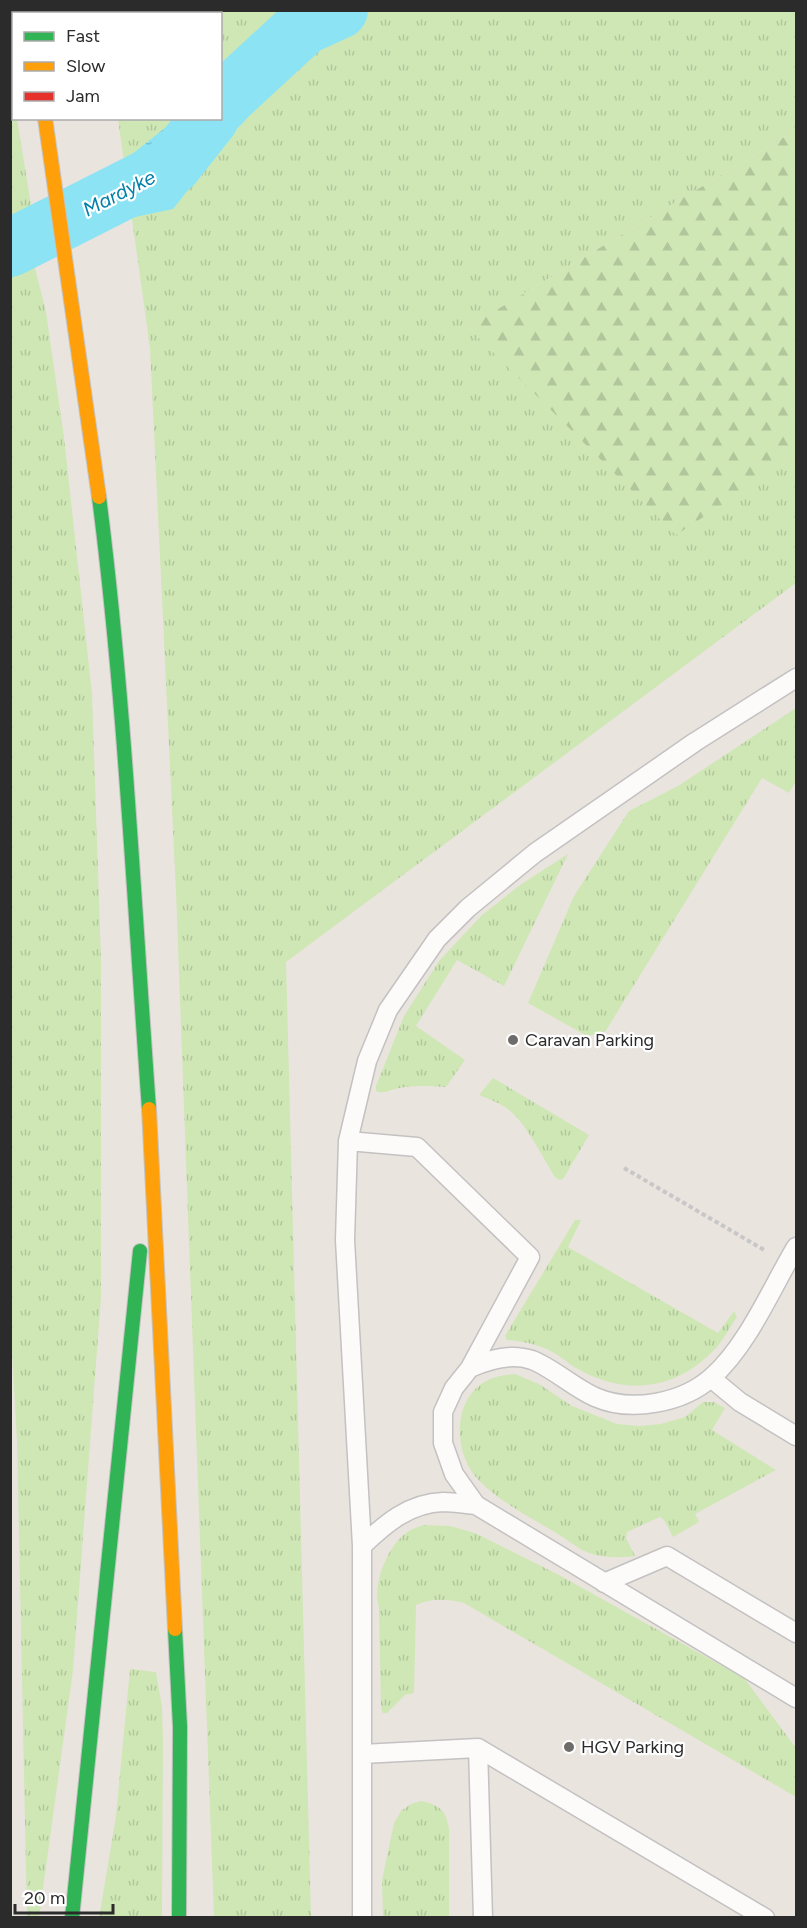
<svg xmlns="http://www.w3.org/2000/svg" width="807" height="1928" font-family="Figtree,sans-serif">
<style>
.grass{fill:url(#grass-tufts)}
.forest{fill:url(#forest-firs)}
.water{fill:url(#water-ripples)}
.pier{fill:#eae4df}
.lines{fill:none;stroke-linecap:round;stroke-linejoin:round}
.river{stroke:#8ce3f3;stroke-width:58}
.lane-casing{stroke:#c3c1c1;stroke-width:21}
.fast-casing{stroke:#c5c3c1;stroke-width:16}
.slow-casing{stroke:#c5c3c1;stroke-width:16}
.jam-casing{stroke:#c5c3c1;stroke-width:16}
.path{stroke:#c8c7c7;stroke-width:4;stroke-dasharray:4.5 3;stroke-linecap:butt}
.lane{stroke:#fcfbfa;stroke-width:18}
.fast{stroke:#30b455;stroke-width:14}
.slow{stroke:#ff9f0a;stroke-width:14}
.jam{stroke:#e5322d;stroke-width:14}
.poi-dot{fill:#6e6c6a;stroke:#fff;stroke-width:2}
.labels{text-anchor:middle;stroke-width:4.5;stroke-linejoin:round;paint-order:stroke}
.poi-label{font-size:18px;fill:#2b2b2b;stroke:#fff;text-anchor:start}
.water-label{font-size:20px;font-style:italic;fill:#0080a9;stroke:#fff}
</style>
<defs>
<pattern id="grass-tufts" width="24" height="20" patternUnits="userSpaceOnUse" patternTransform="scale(1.5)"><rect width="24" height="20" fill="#cfe7b5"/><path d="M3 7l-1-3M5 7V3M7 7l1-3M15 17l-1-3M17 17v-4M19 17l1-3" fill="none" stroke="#b2c69c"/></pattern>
<pattern id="forest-firs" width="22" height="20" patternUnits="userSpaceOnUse" patternTransform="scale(1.5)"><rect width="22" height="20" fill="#cfe7b5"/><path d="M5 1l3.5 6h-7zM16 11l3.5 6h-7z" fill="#b2c69c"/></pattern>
<pattern id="water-ripples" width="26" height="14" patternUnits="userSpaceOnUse" patternTransform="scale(1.5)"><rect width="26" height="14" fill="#8ce3f3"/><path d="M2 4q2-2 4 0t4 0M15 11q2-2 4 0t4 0" fill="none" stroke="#79c3d0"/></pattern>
</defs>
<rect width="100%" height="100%" fill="#eae4df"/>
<path class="grass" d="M101,11h695v119l-328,197 208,207 120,-78v127l-510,379 25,955h-97l-38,-1025 -26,-544 -32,-229 102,-1v-104h-119z
M10,80l3,19 1,19 3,1 15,92 -21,11z
M33,260l13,52 18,125 28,257 9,264v339l-28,373 -34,248 -12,-1 -10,-477 -7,-124v-1045z
M796,708v73l-7,12 -27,-15 -157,254 -18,4 -59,-33 46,-107 55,-85 49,-25z
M568,854l-64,132 -47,-26 -41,66 49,34 -19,27c-17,-1 -34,-2 -51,2 -7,2 -12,5 -19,2v-5l28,-70 35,-55 43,-46 38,-30z
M493,1078l96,57 -26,44 -4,1 -4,-3c-12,-19 -29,-54 -46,-67 -9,-7 -20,-11 -30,-15z
M575,1220h6l-13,27 150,86 16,-22 3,6c-7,10 -13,22 -21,31 -40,43 -91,49 -142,19 -5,-3 -10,-8 -15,-11 -16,-11 -33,-14 -52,-16l-2,-4z
M515,1374l24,10 33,22 45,18 22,2 22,-2 24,-7 18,-15h11l11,6 -13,22 64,40 -81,44 4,8 -26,15 -9,-17 -4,-3 -33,15 -1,6 9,18c-15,2 -31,2 -46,-3 -11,-4 -21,-13 -31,-19 -28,-17 -61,-33 -83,-58 -22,-27 -22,-79 13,-96 9,-4 18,-5 27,-6z
M424,1525l26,1 25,7 84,42 185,103 52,70v49l-332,-194c-18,-4 -32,-5 -48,2l-2,88 -9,2 -18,18h-4l-2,-5 -2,-101c-7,-22 8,-60 27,-74 5,-4 13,-6 18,-8z
M130,1669l26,3 6,35 1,37 -1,173 -63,1 17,-102z
M421,1801c19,4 25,9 28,28v88h-66l-1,-37 12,-57 7,-12 10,-7z"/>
<path class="forest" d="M796,130v326l-120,79 -208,-208z"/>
<path class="water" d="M176,119h28l10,24 -20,31 -6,16 -15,19 -66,14 -96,48v-49l95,-47z"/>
<path class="pier" d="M85,182l8,51 -54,27 -8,-52z"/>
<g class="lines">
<path class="river" d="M220,105l7,-8 77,-71 35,-16
M10,248l162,-82 38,-48"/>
<g class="lane-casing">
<path id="lane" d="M348,1141l69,6 113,110 -60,111 -16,20 -11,24v31l11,31 22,31 320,193
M470,1368c20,-9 41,-15 62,-8 21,8 42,28 63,37 36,16 88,6 117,-20 36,-32 59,-88 84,-130
M711,1378l29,24 56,34
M362,1546c23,-22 47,-43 81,-44 11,0 22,2 33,3
M604,1583l63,-27 129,77
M478,1748l5,170
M362,1754l116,-6 287,170
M362,1918v-372l-17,-306 3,-99 19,-80 21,-51 49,-71 31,-31 67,-55 160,-111 101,-64"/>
</g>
<g class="fast-casing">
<path id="fast" d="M99,497c26,203 35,408 50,612
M175,1629l5,98 -1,191
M72,1918l68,-667"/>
</g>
<g class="slow-casing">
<path id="slow" d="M45,118l54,379
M149,1109l26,520"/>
</g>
<g class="jam-casing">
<path id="jam" d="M27,10l1,4"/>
</g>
<path class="path" d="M624,1168l142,83"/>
<use href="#lane" class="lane"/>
<use href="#fast" class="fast"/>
<use href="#slow" class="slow"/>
<use href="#jam" class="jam"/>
</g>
<g class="poi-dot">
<circle cx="513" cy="1040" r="6"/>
<circle cx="569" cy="1747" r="6"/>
</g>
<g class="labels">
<g class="poi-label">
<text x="525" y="1046">Caravan Parking</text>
<text x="581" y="1753">HGV Parking</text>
</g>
<g class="water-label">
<text transform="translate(119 193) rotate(-27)" y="7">Mardyke</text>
</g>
</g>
<rect width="807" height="1928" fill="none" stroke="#2b2b2b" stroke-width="24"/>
<rect x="12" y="12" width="210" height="108" fill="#ffffff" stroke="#aaaaaa" stroke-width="1.5"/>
<rect x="24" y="32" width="30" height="9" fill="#30b455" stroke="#aaaaaa" stroke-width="1.5"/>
<text x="66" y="42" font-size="18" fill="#2b2b2b">Fast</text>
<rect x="24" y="62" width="30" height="9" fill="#ff9f0a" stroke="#aaaaaa" stroke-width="1.5"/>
<text x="66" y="72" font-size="18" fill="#2b2b2b">Slow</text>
<rect x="24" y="92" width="30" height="9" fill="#e5322d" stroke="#aaaaaa" stroke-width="1.5"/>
<text x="66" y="102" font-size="18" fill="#2b2b2b">Jam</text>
<path d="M15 1904v9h98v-9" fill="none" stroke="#2b2b2b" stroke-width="3"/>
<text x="24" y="1904" font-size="18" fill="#2b2b2b" stroke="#ffffff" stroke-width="4.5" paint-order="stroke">20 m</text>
</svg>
